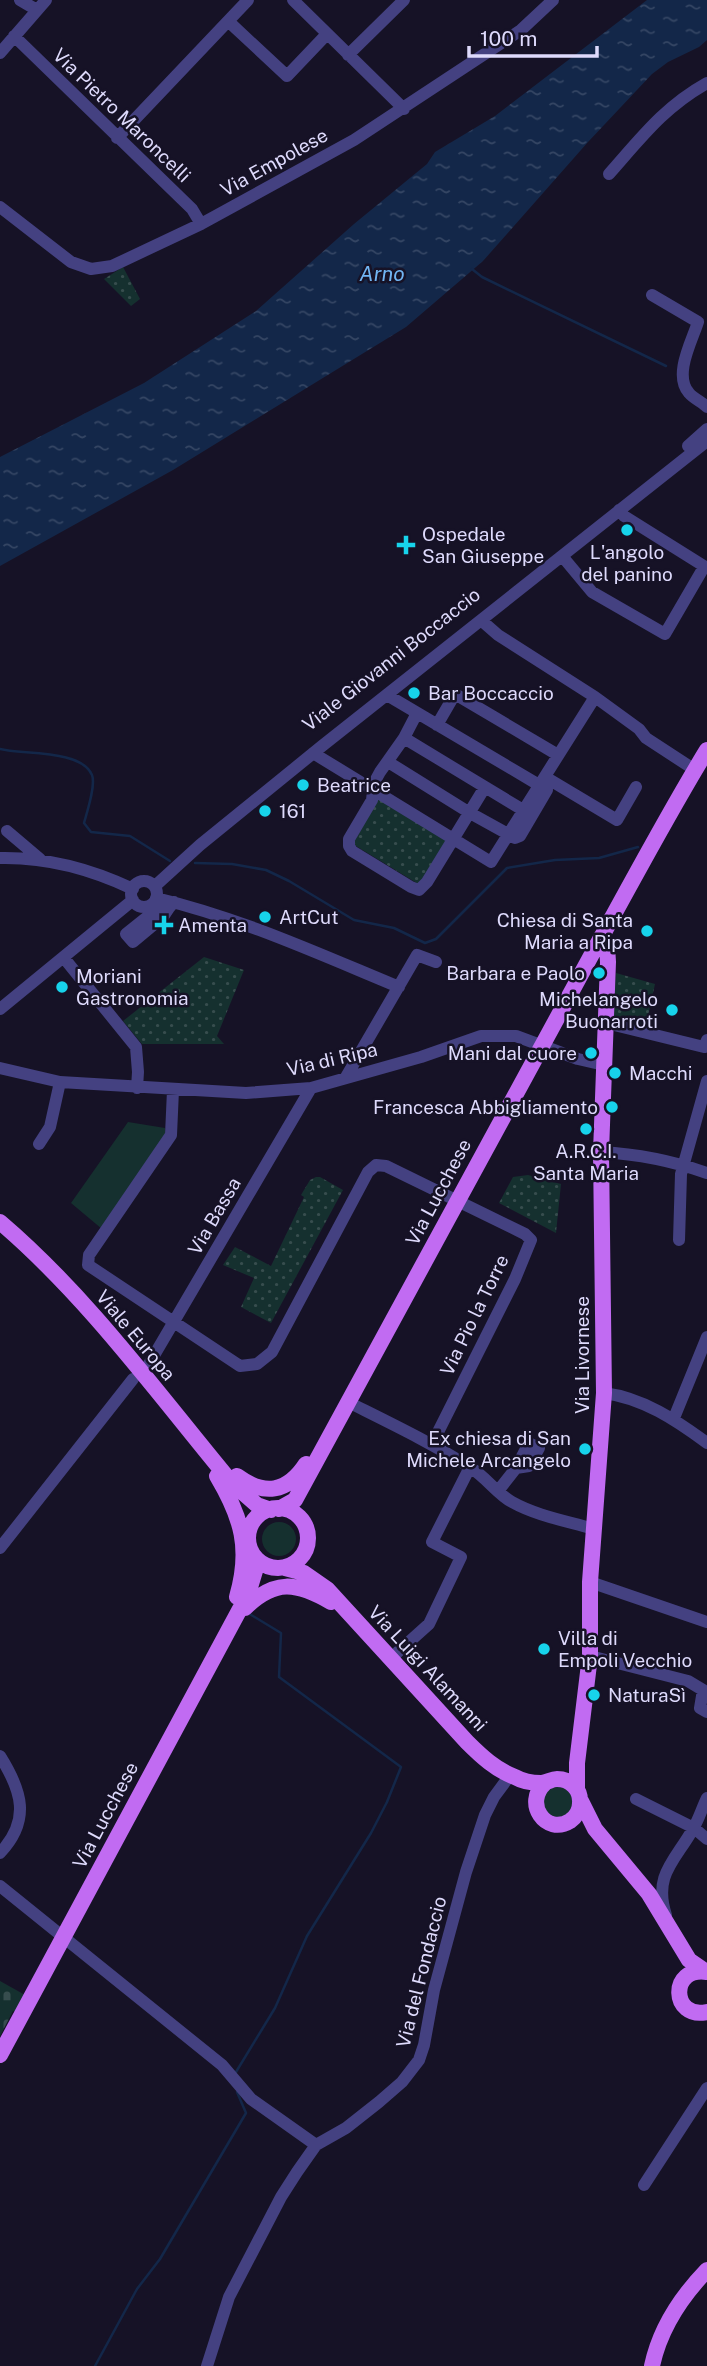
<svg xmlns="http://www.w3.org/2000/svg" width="707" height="2366" font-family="'Public Sans',sans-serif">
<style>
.grass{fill:#15302f}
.cemetery{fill:url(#cemetery-stones)}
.park{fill:url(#park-dots)}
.water{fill:url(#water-ripples)}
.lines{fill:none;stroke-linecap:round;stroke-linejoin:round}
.stream{stroke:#132749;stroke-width:2.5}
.minor{stroke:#444181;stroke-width:12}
.major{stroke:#c16bf2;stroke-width:16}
.poi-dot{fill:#17d3eb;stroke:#161226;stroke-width:2.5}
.labels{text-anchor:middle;stroke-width:5;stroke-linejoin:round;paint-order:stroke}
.street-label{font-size:19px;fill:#dedafc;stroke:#161226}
.poi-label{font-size:19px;fill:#dedafc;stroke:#161226;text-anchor:start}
.water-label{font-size:21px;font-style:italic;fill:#71b5f3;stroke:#161226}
</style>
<defs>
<pattern id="cemetery-stones" width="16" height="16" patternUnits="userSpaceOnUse" patternTransform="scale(1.75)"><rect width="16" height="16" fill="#15302f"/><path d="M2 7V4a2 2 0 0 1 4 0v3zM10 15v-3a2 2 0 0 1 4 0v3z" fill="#374d4e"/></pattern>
<pattern id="park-dots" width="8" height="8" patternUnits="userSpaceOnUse" patternTransform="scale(1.75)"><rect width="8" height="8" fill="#15302f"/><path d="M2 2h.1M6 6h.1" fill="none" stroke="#374d4e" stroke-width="1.8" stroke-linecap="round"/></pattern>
<pattern id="water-ripples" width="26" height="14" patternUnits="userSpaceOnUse" patternTransform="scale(1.75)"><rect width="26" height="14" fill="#132749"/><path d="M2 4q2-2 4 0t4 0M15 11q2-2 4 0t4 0" fill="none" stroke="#354664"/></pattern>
</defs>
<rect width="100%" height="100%" fill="#161226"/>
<path class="grass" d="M128,1122l37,6 1,9 -64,92 -31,-26z
M262 1539a17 17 0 1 1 34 0a17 17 0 1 1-34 0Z
M543 1802a15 15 0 1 1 30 0a15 15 0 1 1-30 0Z"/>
<path class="cemetery" d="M0,1981l25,14 -9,17 -3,-1 -13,25z"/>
<path class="park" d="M123,267l17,32 -9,7 -27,-27z
M377,796l72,45 -29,44 -69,-42z
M204,957l40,13 -27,66 7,8h-82l-19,-23z
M616,973l39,11 -10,45 -32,-7z
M528,1175l33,9 -5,49 -57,-30 14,-26z
M316,1177h4l23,13 -72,133 -30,-16 13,-29 -31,-13 12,-18 36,19 33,-69 -3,-2 9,-15z"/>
<path class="water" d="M647,0h60v40l-8,7 -31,15 -16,12 -64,68 -105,119 -77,66 -233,143 -173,96v-109l144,-74 112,-72 98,-87 73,-60 8,-12 60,-36z"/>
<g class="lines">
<path class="stream" d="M472,269l10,8 184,89
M0,749c21,6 81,0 92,26 4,10 -5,37 -8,48l7,9 39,4 40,25
M195,863l37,1 34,6 23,11 65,39 40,8 31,15 11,-4 71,-71 48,-8 44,-2 39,-11
M236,2072l39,-64 32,-72 64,-103 16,-31 14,-35 -122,-90 2,-44 -33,-20
M95,2366l42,-77 23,-30 86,-146 -9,-21"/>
<path class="minor" d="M20,0l17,10
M293,0l111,109
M228,21l59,55 40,-42
M14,36l178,173 9,15
M0,53l46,-53
M348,55l56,-55
M117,138l131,-138
M609,174c32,-36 55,-67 98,-91
M0,207l71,55 20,7 21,-3 89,-42 153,-84 167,-110 32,-30
M652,295l46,27c-6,19 -25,53 -9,71 5,6 13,9 18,14
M688,446l19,-17
M619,510l5,6 83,52
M562,556l30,36 73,42 39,-67
M482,621l16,14 97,62 44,32 7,9 49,32
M387,695l152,90
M417,713l-13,25 -24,34 -6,11 -2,17 -23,39v7l3,5 59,36 8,3 8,-8 58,-95
M437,725l18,-31 103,61
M404,738l119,72
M313,753l178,109 104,-165
M388,762l82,51 45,25 5,-2 27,-46 -2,-13
M545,777l72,43 19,-33
M7,831l33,28
M0,858c47,-1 91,11 133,31
M131 894a13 13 0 1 1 26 0a13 13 0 1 1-26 0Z
M155,886l45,-41 122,-99 385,-305
M156,898c85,20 163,56 243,89
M169,908l-6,9 -30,25 -7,-8 25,-20 18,-6 5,-6
M64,958l72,89 2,25 -1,16
M0,1009l133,-109
M606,1023l98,24 3,-7
M0,1068l60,14 186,11 65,-5 110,-31 60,-21h35l62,23 26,6
M346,1077l71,-122 19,7
M173,1090l-2,45 -82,120 -1,10 152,101 17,-2 15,-12 96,-180 8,-7 10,1 139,68 6,6 -16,39 -83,165
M39,1144l11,-17 10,-45
M601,1152c36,2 72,9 106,21
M679,1240l2,-66 26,-93
M149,1364l162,-276
M604,1393c39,5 72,27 103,50
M348,1402c42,21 84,41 123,66 15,9 26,26 41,34 25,14 55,19 82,27
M674,1418l33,-81
M498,1491l18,-23 13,-25 10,5 -10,18 -13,2
M0,1548l133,-169
M590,1582l117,40
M590,1656l98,25 15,9 -3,18 7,4
M390,1659l39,-35 32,-67 -29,-15 38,-75
M0,1756c22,35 31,64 0,97
M636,1799l58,29 13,11
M0,1886l222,179 29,34 65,46
M666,1915c-13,-40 9,-54 27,-86 6,-10 9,-21 14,-31
M644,2185l63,-97
M207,2366l22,-69 52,-100 16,-25 19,-27 30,-17 33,-26 23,-20 17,-22 5,-15 10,-55 32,-118 19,-57 9,-18 14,-19"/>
<path class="major" d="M0,1222c88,75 158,172 232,261l25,22 14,5
M217,1476c25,42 34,73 20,121
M237,1476c27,20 50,17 69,-12
M248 1538a30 30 0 1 1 60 0a30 30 0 1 1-60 0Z
M279,1509l16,-9c100,-181 197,-365 297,-546 38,-68 74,-137 115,-204
M285,1568l19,5 23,16 140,153c14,14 29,28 48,35 7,4 18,6 26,6 6,0 10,-4 16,-4 13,0 24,10 23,24 0,7 -4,14 -10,18 -24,15 -47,-18 -25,-38
M245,1608c30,-29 51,-26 86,-6
M577,1790v-27l13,-107v-74l14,-189 -3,-241 7,-190 -1,-16 -5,-2 -9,8
M581,1801l14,28 54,65 40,66 16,11
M707,1972c-38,-6 -36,48 0,40
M0,2055l248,-461 7,-23 -1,-15
M652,2366c8,-38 29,-69 55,-96"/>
</g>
<g class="poi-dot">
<circle cx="627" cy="530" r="7"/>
<path d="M402.5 534.5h7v7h7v7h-7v7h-7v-7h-7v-7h7z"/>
<circle cx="414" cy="693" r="7"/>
<circle cx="303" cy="785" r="7"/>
<circle cx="265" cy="811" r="7"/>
<circle cx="265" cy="917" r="7"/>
<path d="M160.5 914.5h7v7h7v7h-7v7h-7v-7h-7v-7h7z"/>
<circle cx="647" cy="931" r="7"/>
<circle cx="599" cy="973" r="7"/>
<circle cx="62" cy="987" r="7"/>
<circle cx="672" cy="1010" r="7"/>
<circle cx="591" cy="1053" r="7"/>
<circle cx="615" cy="1073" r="7"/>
<circle cx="612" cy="1107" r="7"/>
<circle cx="586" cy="1129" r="7"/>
<circle cx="585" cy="1449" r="7"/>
<circle cx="544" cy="1649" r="7"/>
<circle cx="594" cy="1695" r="7"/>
</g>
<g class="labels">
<g class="street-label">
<text transform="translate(122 115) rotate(44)" y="7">Via Pietro Maroncelli</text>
<text transform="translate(274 162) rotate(-29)" y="7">Via Empolese</text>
<text transform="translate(391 659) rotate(-38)" y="7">Viale Giovanni Boccaccio</text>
<text transform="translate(332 1059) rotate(-13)" y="7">Via di Ripa</text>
<text transform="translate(438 1192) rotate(-62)" y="7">Via Lucchese</text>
<text transform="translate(214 1216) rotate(-60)" y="7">Via Bassa</text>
<text transform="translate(474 1315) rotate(-64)" y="7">Via Pio la Torre</text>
<text transform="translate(136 1335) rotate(50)" y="7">Viale Europa</text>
<text transform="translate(582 1355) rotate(-90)" y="7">Via Livornese</text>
<text transform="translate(428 1668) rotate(47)" y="7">Via Luigi Alamanni</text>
<text transform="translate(105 1815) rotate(-62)" y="7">Via Lucchese</text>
<text transform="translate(421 1972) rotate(-76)" y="7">Via del Fondaccio</text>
</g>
<g class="poi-label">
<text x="422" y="541">Ospedale<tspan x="422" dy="22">San Giuseppe</tspan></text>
<text x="627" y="559" text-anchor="middle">L'angolo<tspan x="627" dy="22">del panino</tspan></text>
<text x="428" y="700">Bar Boccaccio</text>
<text x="317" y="792">Beatrice</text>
<text x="279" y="818">161</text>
<text x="279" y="924">ArtCut</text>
<text x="633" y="927" text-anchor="end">Chiesa di Santa<tspan x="633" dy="22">Maria a Ripa</tspan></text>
<text x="178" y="932">Amenta</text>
<text x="585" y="980" text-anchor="end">Barbara e Paolo</text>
<text x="76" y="983">Moriani<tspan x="76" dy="22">Gastronomia</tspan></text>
<text x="658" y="1006" text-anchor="end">Michelangelo<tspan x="658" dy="22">Buonarroti</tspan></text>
<text x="577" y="1060" text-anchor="end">Mani dal cuore</text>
<text x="629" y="1080">Macchi</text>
<text x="598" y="1114" text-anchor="end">Francesca Abbigliamento</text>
<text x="586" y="1158" text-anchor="middle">A.R.C.I.<tspan x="586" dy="22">Santa Maria</tspan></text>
<text x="571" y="1445" text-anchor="end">Ex chiesa di San<tspan x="571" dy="22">Michele Arcangelo</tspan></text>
<text x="558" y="1645">Villa di<tspan x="558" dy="22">Empoli Vecchio</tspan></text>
<text x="608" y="1702">NaturaSì</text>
</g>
<g class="water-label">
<text x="382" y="281">Arno</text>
</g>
</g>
<path d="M469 46v10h128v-10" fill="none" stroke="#dedafc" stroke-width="3.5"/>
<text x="480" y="46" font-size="21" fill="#dedafc" stroke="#161226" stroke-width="5" paint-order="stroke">100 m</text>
</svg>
